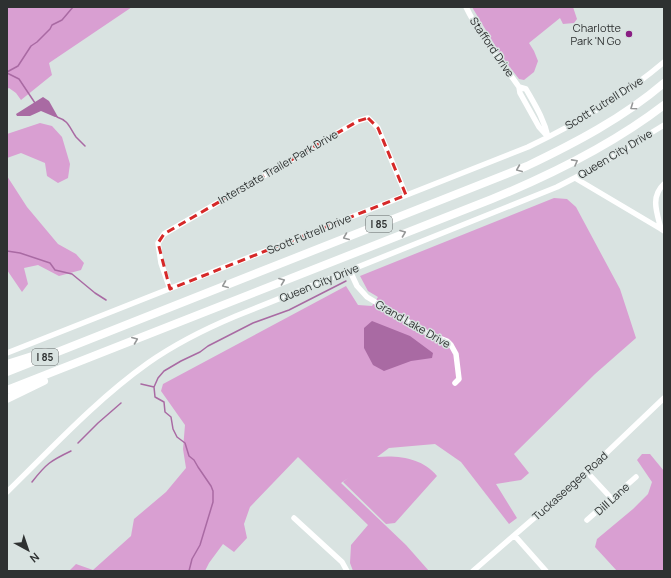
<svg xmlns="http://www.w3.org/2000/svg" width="671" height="578" font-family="Manrope,sans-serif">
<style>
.green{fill:#d99fd2}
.water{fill:#a96aa3}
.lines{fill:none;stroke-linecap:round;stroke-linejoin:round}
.stream{stroke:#a96aa3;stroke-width:1.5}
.minor{stroke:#fff;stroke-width:5.5}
.highway{stroke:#fff;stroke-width:8}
.oneway{stroke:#969898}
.marked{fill:none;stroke:#d62828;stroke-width:3;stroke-dasharray:8 5;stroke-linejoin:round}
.poi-dot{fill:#891e83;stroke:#d9e3e1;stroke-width:1.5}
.labels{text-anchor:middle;stroke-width:3;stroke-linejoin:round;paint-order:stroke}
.shield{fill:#d9e3e1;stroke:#616666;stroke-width:1}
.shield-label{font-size:10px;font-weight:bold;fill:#2e3131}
.poi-label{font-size:11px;fill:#2e3131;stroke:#d9e3e1;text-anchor:end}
.street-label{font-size:11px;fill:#2e3131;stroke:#d9e3e1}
</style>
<rect width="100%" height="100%" fill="#d9e3e1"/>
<path class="green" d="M7,7h125l-83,56 3,12 -31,25 -5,-7 -7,-5 -2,1z
M472,7h101l4,12 -3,4 -11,1 -3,-6 -31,25 5,8 4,10 -4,11 -10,8 -5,-1 -17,-22z
M40,123l12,3 10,11 8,27 -2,14 -10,5 -11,-7 -2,-13 -24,-10 -14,5v-24z
M7,176l20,31 31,37 18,10 8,9 -3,7 -22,6 -21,-11 -14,3 4,16 -6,8 -15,-22z
M554,198l13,1 9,8 44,82 16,49 -41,36 -81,80 15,19 -8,7 -25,4 21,34 -8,6 -48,-62 -26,-18 -46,4 -12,9c21,-2 46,1 60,19l-42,47 -9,1 -43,-42 5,-4 -7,5 65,62 23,26h-76l-3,-8 1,-18 17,-20 -70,-68 -48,50 -6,17 3,14 -13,14 -11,-8 -14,19 -4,8h-136l7,-7 17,6 38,-34 3,-17 32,-27 20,-24 -3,-19 2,-24 -24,-34 2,-7 183,-98 12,19 14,1 6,-9 -10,-6 -8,-15z
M642,454h8l14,17v100h-47l-22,-24 2,-8 36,-30 15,-15 4,-12 -15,-22z"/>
<path class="water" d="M43,97l6,4 9,16h-3l-14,-6 -11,5h-13l-1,-2z
M372,321l38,15 23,17 -1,5 -21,3 -27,10 -11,-6 -9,-17v-20z"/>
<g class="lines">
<path class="stream" d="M7,72l11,-6 13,-20 6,-4 13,-13 2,-4 10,-5 11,-13
M7,73l12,6 16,24
M57,117c12,4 12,10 19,20 3,3 6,6 9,9
M7,251l13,2 30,10 5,7 17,4 23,19 11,7
M141,384l13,3
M78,443l20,-20 23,-20
M32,482c14,-18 18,-21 39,-31
M189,571l3,-12 8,-14 13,-43v-11l-2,-5 -13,-19 -4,-7 -5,-4 -4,-13 -8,-6 -4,-8 -2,-12 -6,-5 -1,-10 -9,-5 -1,-10 4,-9 6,-7 17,-10 19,-9 8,-6 45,-23 36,-13 57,-29"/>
<path class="minor" d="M466,7c14,29 35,54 53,80
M519,87l7,2c9,16 18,30 22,48l-9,-10 -19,-34z
M575,178l86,51
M664,184c-14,13 -7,29 -3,45l3,2
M350,271l7,15 10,11 62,37 18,7 4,4 5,9 3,25 -4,4
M170,289l-9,-26 -3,-20 6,-9 194,-113 10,-3 10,10 28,67
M7,353l521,-206c48,-23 95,-50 136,-85
M587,472l25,27
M7,492c45,-44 89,-92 141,-129 27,-19 57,-34 88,-47l321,-129 35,-18 72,-44
M294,518l48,44 5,9
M587,520l49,-43
M515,536l31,35
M473,571l104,-90 87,-83"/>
<path class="highway" d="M7,364l38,-12
M7,372l520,-206c48,-23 96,-48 137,-83
M7,390l485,-191c61,-25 120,-54 172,-94
M7,399l37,-18"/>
</g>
<defs><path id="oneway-chevron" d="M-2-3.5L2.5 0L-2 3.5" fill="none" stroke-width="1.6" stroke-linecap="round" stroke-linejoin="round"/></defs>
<g class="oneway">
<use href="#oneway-chevron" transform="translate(633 107) rotate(145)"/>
<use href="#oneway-chevron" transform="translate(575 162) rotate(-29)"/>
<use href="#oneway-chevron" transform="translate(519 169) rotate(157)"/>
<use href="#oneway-chevron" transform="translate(403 233) rotate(-21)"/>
<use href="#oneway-chevron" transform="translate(346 237) rotate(158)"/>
<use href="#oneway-chevron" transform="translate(282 281) rotate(-21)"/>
<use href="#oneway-chevron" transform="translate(225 285) rotate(158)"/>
<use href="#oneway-chevron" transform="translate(135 340) rotate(-22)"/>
</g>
<path class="marked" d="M368,118l10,10 28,67 -236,94 -12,-46 6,-9 194,-113z"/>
<circle class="poi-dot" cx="629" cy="34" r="4"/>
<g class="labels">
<g class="shield">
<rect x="366" y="216" width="26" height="16" rx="3"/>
<rect x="32" y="349" width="26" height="16" rx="3"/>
</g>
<g class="shield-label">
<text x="379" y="228">I 85</text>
<text x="45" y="361">I 85</text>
</g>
<g class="poi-label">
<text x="621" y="32">Charlotte<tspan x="621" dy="13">Park 'N Go</tspan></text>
</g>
<g class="street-label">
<text transform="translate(492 47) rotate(56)" y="4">Stafford Drive</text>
<text transform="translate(604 103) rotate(-32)" y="4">Scott Futrell Drive</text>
<text transform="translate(615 154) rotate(-31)" y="4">Queen City Drive</text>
<text transform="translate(278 167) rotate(-30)" y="4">Interstate Trailer Park Drive</text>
<text transform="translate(309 234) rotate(-22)" y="4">Scott Futrell Drive</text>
<text transform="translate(319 283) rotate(-22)" y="4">Queen City Drive</text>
<text transform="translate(413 324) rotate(30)" y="4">Grand Lake Drive</text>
<text transform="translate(570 486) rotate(-42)" y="4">Tuckaseegee Road</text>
<text transform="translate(612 499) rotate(-42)" y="4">Dill Lane</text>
</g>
</g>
<rect width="671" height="578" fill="none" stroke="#2e3131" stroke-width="16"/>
<g transform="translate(28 550) rotate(140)" stroke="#d9e3e1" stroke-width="3" paint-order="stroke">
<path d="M0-3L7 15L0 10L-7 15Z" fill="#2e3131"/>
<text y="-6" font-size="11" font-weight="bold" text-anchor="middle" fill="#2e3131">N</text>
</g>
</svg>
